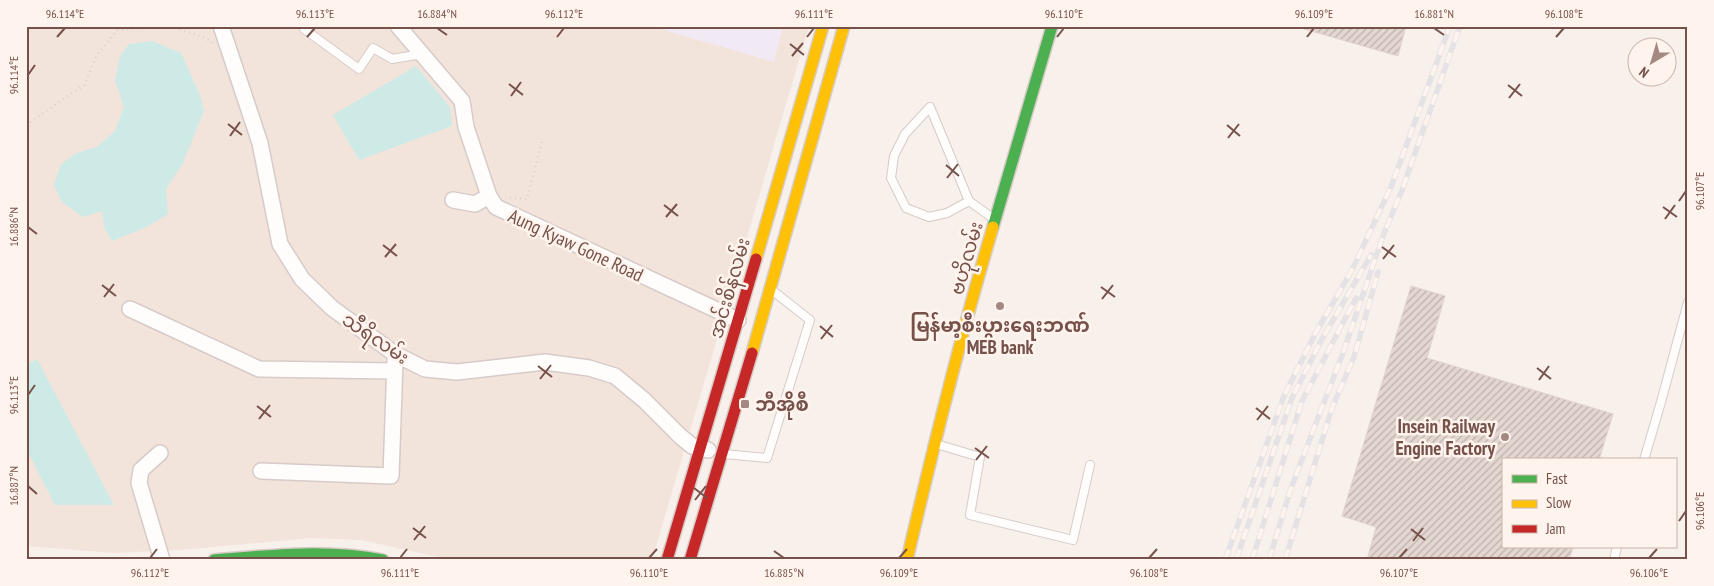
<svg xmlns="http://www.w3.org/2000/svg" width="1714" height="586" font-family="'PT Sans Narrow','Noto Sans Myanmar',sans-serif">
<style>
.residential{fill:#f3e4db}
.education{fill:#f1e9f3}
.water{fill:#cdeae6}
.building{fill:url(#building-hatch);stroke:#e1d2cd}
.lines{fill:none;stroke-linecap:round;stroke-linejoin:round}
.lane-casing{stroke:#d6cbc8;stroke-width:10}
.street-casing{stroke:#d6cbc8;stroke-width:18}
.fast-casing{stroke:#d7cbc8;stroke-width:14}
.slow-casing{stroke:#d7cbc8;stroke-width:14}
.jam-casing{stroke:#d7cbc8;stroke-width:14}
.path{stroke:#dad0ce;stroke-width:2.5;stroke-dasharray:1 4;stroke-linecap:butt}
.lane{stroke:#fefdfc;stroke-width:8}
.street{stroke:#fefdfc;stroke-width:15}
.fast{stroke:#4caf50;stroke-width:11}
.slow{stroke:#ffc107;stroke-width:11}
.jam{stroke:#c62828;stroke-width:11}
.rail-casing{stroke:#e4e2e5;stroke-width:5.5}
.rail{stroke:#fff4ed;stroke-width:4;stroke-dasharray:11;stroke-linecap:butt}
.ticks{fill:none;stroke:#76514a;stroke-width:2}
.poi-dot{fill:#a48982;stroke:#fff4ed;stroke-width:2}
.labels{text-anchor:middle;stroke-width:5;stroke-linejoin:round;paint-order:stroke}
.street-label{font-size:19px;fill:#76514a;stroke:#fff4ed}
.poi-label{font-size:19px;font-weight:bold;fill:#76514a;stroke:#fff4ed}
.neatline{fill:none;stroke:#76514a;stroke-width:2}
.ticks-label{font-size:12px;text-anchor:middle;fill:#76514a}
</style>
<defs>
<pattern id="building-hatch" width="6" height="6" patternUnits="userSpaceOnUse" patternTransform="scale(1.25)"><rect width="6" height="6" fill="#e4d7d2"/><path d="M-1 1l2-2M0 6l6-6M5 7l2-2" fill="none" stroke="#bdb1ac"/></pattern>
</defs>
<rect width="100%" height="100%" fill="#f8f0eb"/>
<path class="residential" d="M26,26h783l-157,534h-200l-91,-20 -50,-2 -131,12 -67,3 -87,-7z"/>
<path class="education" d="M650,26h133l-9,36z"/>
<path class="water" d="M152,41l29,12 19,42 4,16 -21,52 -17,26 2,25 -21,13 -35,14 -8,-14 -2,-16 -19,6 -21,-15 -8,-17 7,-21 16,-11 20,-6 18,-16 9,-24 -9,-27 5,-24 9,-12z
M416,66l34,41 2,19 -93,34 -26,-45z
M37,359l77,146h-59l-29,-57v-83z"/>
<path class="building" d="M1305,26h101l-8,30 -94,-27z
M1411,286l34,10 -18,62 186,56 -14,46h-96v87h70l-4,13h-202l9,-33 -34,-11z"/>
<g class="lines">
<g class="lane-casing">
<path id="lane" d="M304,26v3l55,40 14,-21 19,11 30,-5
M969,201l-22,12 -18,4 -23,-9 -15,-30 3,-22 11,-22 25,-27 39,94 25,18
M936,444l44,13 -10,58 103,25 17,-75
M724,454l43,4 43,-138 -37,-29
M1644,460l17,-58 27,-100
M1614,560l3,-13"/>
</g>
<g class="street-casing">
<path id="street" d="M221,26l39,117 20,101 22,35 30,29 63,46 30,15 32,3 88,-10 44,6 26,8 29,24 36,36 12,10 16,4
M398,26l64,75 4,26 23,69 7,11 242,113
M453,200l22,4 14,-8
M130,309l129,60 135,2
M160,453l-19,17 -2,13 23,77
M261,471l130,5 4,-115"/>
</g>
<g class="fast-casing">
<path id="fast" d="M993,227l59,-201
M214,560c57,-5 112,-11 169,0"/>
</g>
<g class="slow-casing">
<path id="slow" d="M756,259l67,-233
M752,353l92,-327
M907,560c26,-112 53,-223 86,-333"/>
</g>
<g class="jam-casing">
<path id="jam" d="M667,560l89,-301
M690,560l62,-207"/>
</g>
<path class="path" d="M170,26l36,12 6,5
M26,125l58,-40 13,-30 20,-25 46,-4
M510,198l17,1 15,-58"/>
<use href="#lane" class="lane"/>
<use href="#street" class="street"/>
<use href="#fast" class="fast"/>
<use href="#slow" class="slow"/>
<use href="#jam" class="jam"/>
<g class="rail-casing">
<path id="rail" d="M1225,560l59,-164 31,-62 37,-64 39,-83 59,-161
M1236,560l56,-162 30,-59 49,-84
M1252,560l50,-159 54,-103
M1269,560l22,-72 52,-135 40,-117 19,-46 58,-164
M1285,560l47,-152 22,-51 24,-85"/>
</g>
<use href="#rail" class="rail"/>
</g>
<path class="ticks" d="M437,28l10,7M1434,28l10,7M57,37l8,-9M307,37l8,-9M557,37l7,-9M807,37l7,-9M1057,37l7,-9M1307,37l7,-9M1556,37l8,-9M790,44l14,11M792,56l11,-13M28,75l7,-10M509,84l14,11M1508,85l14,11M511,96l10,-14M1509,98l11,-14M228,124l14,11M1227,125l13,11M230,136l10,-14M1228,138l11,-14M946,165l13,11M947,178l11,-14M1679,201l7,-10M664,205l14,11M1663,207l14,10M666,217l11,-13M1665,219l10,-14M28,227l9,7M383,245l14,11M1382,247l14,10M385,257l11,-13M1383,259l11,-14M102,285l14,11M1101,287l14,10M104,297l10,-13M1102,299l11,-14M820,326l13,11M821,339l11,-14M538,366l14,11M1537,368l14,11M540,379l11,-14M1539,380l10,-14M28,395l7,-10M257,406l14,11M1256,408l14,11M259,419l11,-14M1257,420l11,-14M975,448l14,10M976,460l11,-14M28,486l9,8M694,488l13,10M695,500l11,-14M1679,521l7,-10M413,528l13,10M1411,529l14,11M414,540l11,-14M1413,541l10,-13M774,551l10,7M150,558l7,-9M400,558l7,-9M649,558l8,-9M899,558l8,-9M1149,558l8,-9M1399,558l8,-9M1649,558l8,-9"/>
<g class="poi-dot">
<circle cx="1000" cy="306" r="5"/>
<rect x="740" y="399" width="10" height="10" rx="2.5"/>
<circle cx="1505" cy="437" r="5"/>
</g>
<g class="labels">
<g class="street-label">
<text transform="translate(576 245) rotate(25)" y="7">Aung Kyaw Gone Road</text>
<text transform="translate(966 258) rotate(-74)" y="7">ဗဟိုလမ်း</text>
<text transform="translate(729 288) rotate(-74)" y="7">အင်းစိန်လမ်း</text>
<text transform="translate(376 338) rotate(34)" y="7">သီရိလမ်း</text>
</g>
<g class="poi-label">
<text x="1000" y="332">မြန်မာ့စီးပွားရေးဘဏ်<tspan x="1000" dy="22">MEB bank</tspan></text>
<text x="755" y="411" text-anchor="start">ဘီအိုစီ</text>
<text x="1495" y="433" text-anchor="end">Insein Railway<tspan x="1495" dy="22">Engine Factory</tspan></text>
</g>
</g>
<rect width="1714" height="586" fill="none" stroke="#fff4ed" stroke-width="55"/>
<rect x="1502" y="458" width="175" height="90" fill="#fff4ed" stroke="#c8b3ac"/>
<rect x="1512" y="475" width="25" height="8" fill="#4caf50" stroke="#c8b3ac"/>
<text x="1546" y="484" font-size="15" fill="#76514a">Fast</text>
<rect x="1512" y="500" width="25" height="8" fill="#ffc107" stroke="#c8b3ac"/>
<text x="1546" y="508" font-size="15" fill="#76514a">Slow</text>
<rect x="1512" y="525" width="25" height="8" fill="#c62828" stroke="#c8b3ac"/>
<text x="1546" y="534" font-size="15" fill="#76514a">Jam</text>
<g transform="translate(1652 62) rotate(218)"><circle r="24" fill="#fff4ed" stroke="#c8b3ac"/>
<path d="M0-4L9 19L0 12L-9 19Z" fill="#a48982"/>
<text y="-8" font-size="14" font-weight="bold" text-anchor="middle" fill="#76514a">N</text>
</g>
<rect x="28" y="28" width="1658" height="530" class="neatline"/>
<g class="ticks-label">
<text x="65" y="18">96.114°E</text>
<text x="315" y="18">96.113°E</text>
<text x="437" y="18">16.884°N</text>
<text x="564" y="18">96.112°E</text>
<text x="814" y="18">96.111°E</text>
<text x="1064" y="18">96.110°E</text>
<text x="1314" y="18">96.109°E</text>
<text x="1434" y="18">16.881°N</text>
<text x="1564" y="18">96.108°E</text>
<text transform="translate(14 75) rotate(-90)" y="4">96.114°E</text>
<text transform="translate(1700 191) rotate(-90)" y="4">96.107°E</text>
<text transform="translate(14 227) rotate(-90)" y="4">16.886°N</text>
<text transform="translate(14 395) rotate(-90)" y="4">96.113°E</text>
<text transform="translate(14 486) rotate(-90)" y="4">16.887°N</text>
<text transform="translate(1700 511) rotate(-90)" y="4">96.106°E</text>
<text x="150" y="577">96.112°E</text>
<text x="400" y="577">96.111°E</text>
<text x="649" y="577">96.110°E</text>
<text x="784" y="577">16.885°N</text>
<text x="899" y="577">96.109°E</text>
<text x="1149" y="577">96.108°E</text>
<text x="1399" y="577">96.107°E</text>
<text x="1649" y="577">96.106°E</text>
</g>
</svg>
